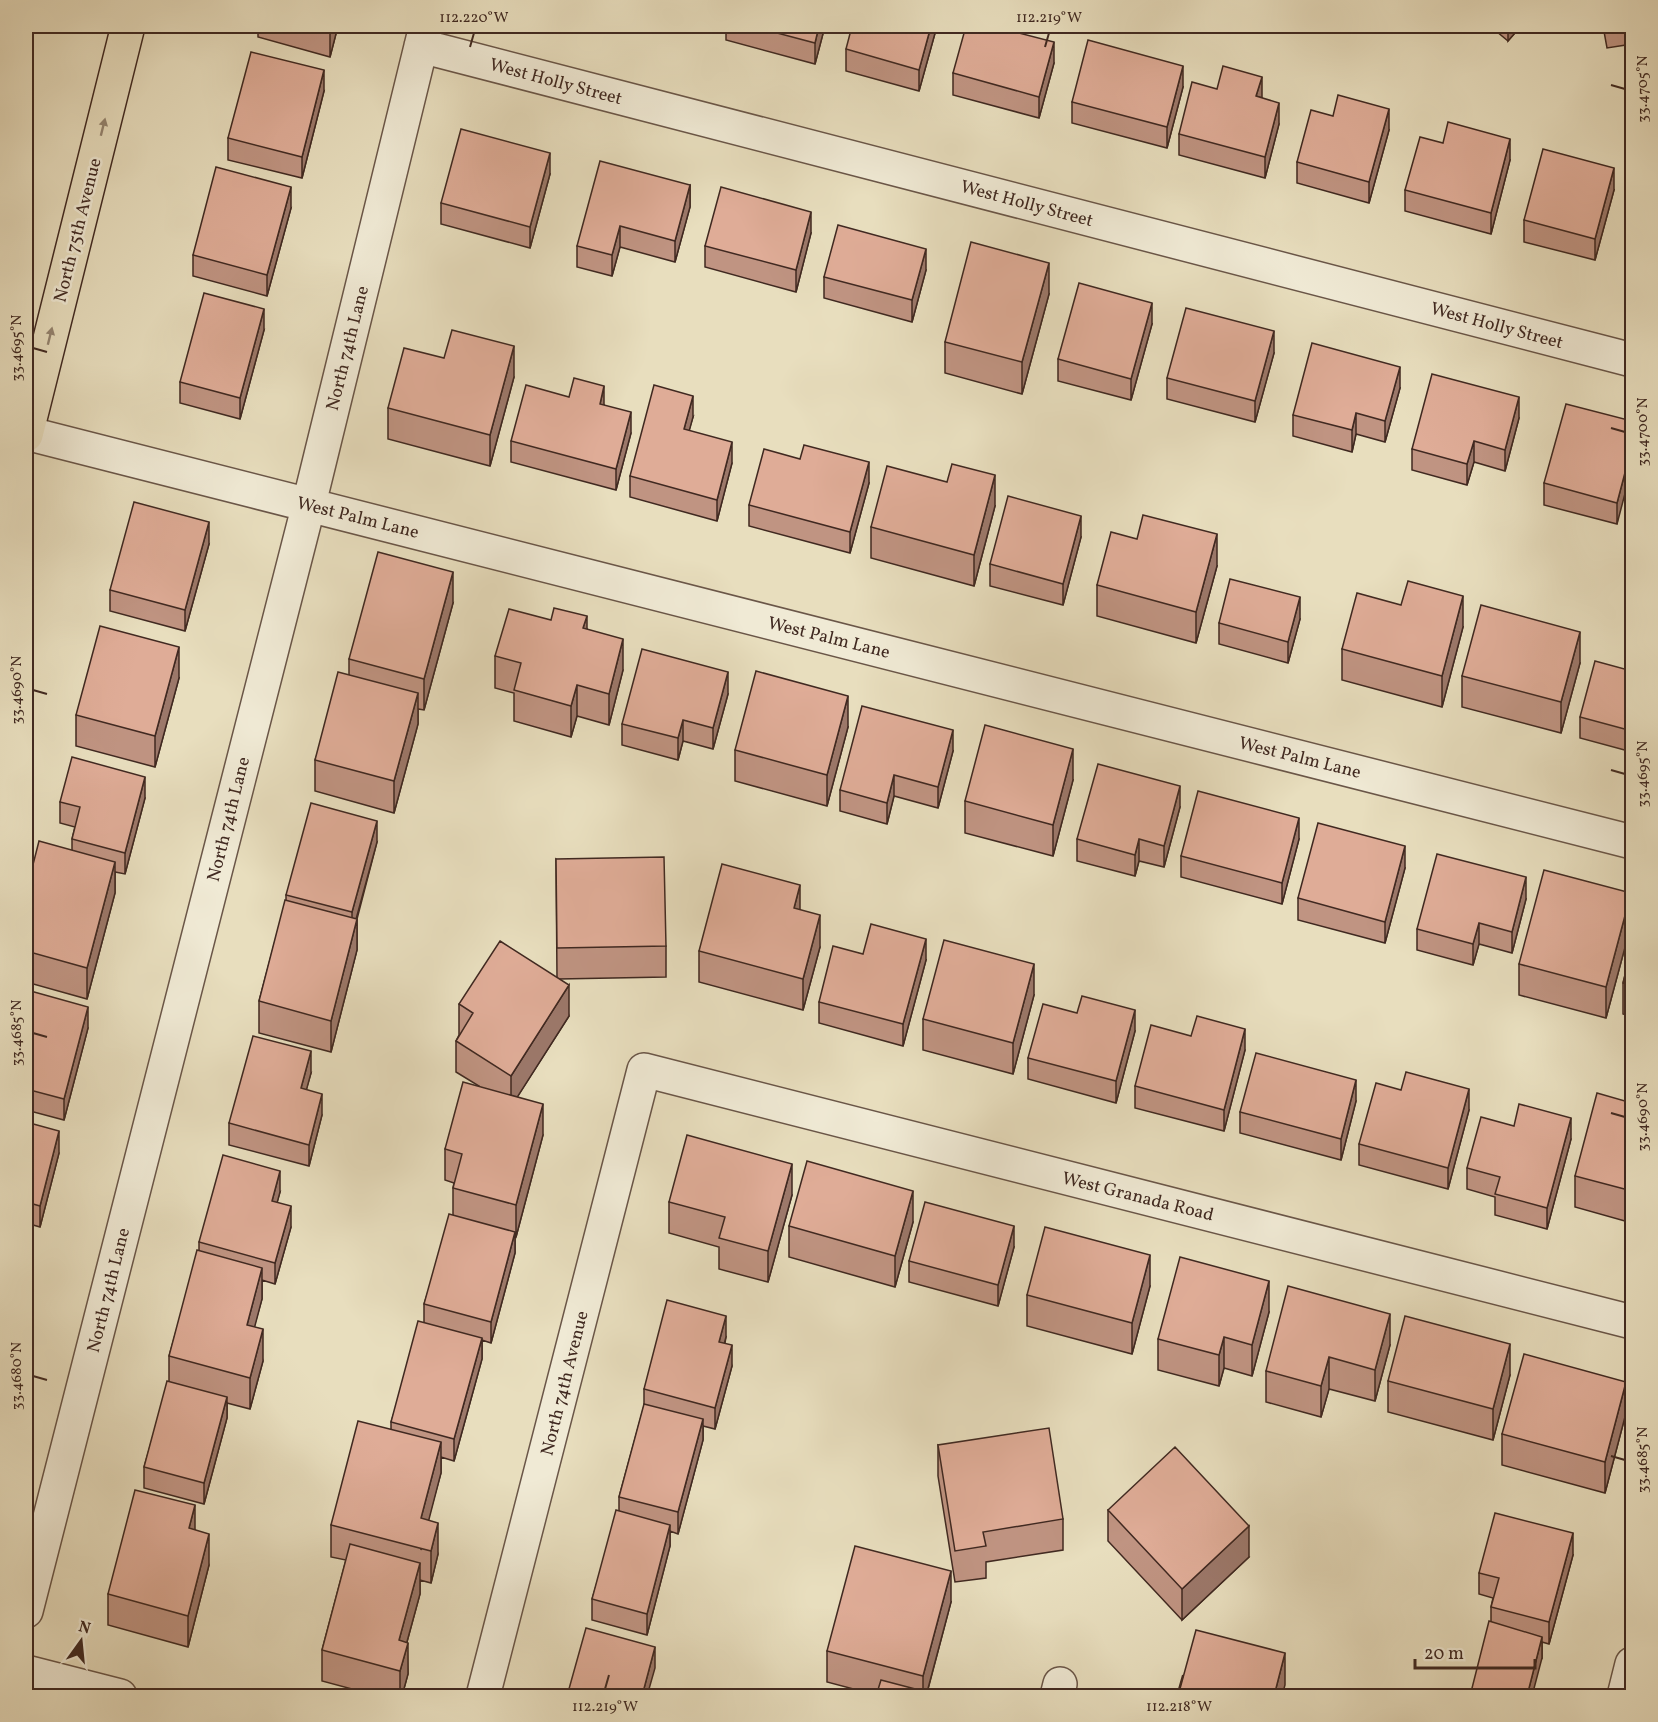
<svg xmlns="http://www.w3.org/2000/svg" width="1658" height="1722" font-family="Vollkorn,serif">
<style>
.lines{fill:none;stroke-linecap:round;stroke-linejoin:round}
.minor-casing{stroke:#6a5648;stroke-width:36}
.major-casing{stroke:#402921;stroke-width:36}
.minor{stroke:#f0ead5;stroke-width:33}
.major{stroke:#e8debe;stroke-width:33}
.wall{fill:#c09482;stroke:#402921;stroke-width:1.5}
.shaded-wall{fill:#9c786a;stroke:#402921;stroke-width:1.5}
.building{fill:#dfac97;stroke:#402921;stroke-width:1.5}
.oneway{fill:#948470}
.ticks{fill:none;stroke:#402921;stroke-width:2}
.labels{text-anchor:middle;stroke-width:5;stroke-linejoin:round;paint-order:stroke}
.street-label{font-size:18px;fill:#402921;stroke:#f0ead5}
.neatline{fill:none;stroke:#402921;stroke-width:2}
.ticks-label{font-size:15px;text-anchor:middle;fill:#402921}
</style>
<rect width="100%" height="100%" fill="#e8debe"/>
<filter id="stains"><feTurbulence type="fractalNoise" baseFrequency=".00333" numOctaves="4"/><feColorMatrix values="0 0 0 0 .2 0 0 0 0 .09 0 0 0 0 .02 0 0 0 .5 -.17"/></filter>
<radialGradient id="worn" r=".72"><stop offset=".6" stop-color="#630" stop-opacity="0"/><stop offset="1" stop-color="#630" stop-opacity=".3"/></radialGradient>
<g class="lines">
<g class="minor-casing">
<path id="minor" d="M421,46l1211,314
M26,433l1606,409
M26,1611l283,-1107 117,-478
M26,1672l94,24
M483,1696l161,-626 988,252
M1057,1696l3,-12
M1624,1696l8,-32"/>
</g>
<g class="major-casing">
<path id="major" d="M26,435l102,-409"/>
</g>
<use href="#minor" class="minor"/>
<use href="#major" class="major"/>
</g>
<path class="wall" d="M258,26h80l-8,31 -72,-20z
M677,26h21l-1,5z
M726,26h99l-10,38 -89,-24z
M937,26l-18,65 -73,-20v-22z
M1490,26h31l-13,15z
M1603,26h29v18l-25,4z
M1054,63l-15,55 -86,-23v-22z
M1183,87l-16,61 -95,-25v-21z
M1217,89l45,9 17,26 -14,54 -86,-23v-21z
M324,91l-22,87 -74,-18v-22z
M1389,130l-20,73 -72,-20v-21z
M1510,160l-19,74 -86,-23v-21z
M550,174l-20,74 -89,-24v-21z
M690,185v22l-15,55 -55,-15 -8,29 -35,-9v-21z
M1614,190l-19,70 -71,-18v-22z
M291,208l-24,88 -74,-20v-21z
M1632,224v48l-4,-1v-31z
M811,233l-15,59 -91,-25v-21z
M926,270l-14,52 -88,-24v-21z
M1049,294l-27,100 -77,-21v-31z
M1152,324l-21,76 -73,-19v-22z
M264,330l-24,89 -60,-16v-21z
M1274,353l-19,69 -88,-23v-21z
M444,358l70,19 -24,89 -102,-27v-31z
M1400,388l-15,54 -29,-8 -4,18 -59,-16v-21z
M569,397l35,8 27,28 -15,57 -105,-28v-21z
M693,417l-4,13 43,33 -15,58 -87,-24v-21z
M1519,418l-14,53 -31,-9 -7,23 -55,-15v-21z
M1632,421l-15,103 -73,-19v-22z
M869,483l-19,70 -101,-27v-21z
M995,506l-21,80 -103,-28v-31z
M1081,537l-18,68 -73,-19v-22z
M209,544l-24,87 -75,-20v-21z
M1217,566l-21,77 -99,-27v-31z
M453,603l-29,107 -6,-1v15l-24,89 -79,-22v-31l34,-85v-16z
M1300,619l-12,44 -69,-19v-21z
M1463,627l-21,80 -100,-27v-31z
M587,629l36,41 -14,55 -32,-9 -6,21 -57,-16v-28l-19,-5v-32z
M1580,663l-19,70 -99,-26v-31z
M1632,671v81l-52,-14v-21z
M179,678l-24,89 -79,-21v-31z
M728,694l-15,55 -30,-8 -5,19 -56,-15v-21z
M848,727l-21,79 -92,-25v-31z
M953,751l-15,57 -44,-12 -7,28 -47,-13v-21z
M1073,780l-20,76 -88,-23v-32z
M145,798l-20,76 -10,-2v21l-28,106 -61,-17v-90l46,-42v-11l3,-12 -15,-4v-21z
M1180,807l-16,60 -25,-6 -4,15 -58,-15v-22z
M1299,839l-17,65 -101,-27v-21z
M377,842l-20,77v31l-26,102 -72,-19v-32l27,-101v-5z
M556,859l110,87v31l-107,2 10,37 -52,81 26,38 -27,102 -1,-1v17l-24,90 -9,-3v19l-28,102 -13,-4v16l-13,47 10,34 -7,29 -11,-3v14l-13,48 1,32 -6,22h-24l-56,-15v-31l24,-90 -15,-3v-32l60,-96v-7l33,-100v-18l29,-89v-27l1,-5 -9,-3v-31l34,-63 -23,-14v-31l3,-6v-31l98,-26z
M1405,868l-20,75 -87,-23v-22z
M1526,899l-14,54 -33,-9 -6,21 -56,-15v-21z
M800,910l20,37 -17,63 -104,-28v-31z
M1631,925l-25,93 -87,-23v-31z
M1632,947v70l-9,-3v-31z
M926,960l-23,86 -84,-23v-21z
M26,994l62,34 -24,92 -38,-10z
M1034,995l-21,79 -90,-24v-31z
M1135,1031l-19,72 -88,-24v-21z
M1191,1036l54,14 -21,81 -89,-23v-22z
M311,1073l-5,17 16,25 -13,51 -80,-21v-22z
M1356,1101l-15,59 -101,-27v-21z
M1632,1103v120l-57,-16v-31z
M1469,1110l-21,79 -89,-24v-21z
M26,1122l33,31 -19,74 -14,-4z
M1514,1126l57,13 -24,90 -52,-14v-18l-28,-8v-21z
M280,1192l-3,10 14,25 -16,57 -13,-4v19l-8,28 9,34 -13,48 -23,-6v15l-23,86 -60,-16v-21l25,-86v-25l30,-105v-9z
M792,1195l-24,87 -49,-13v-22l-50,-14v-31z
M913,1222l-18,65 -106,-30v-31z
M1014,1247l-16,59 -89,-24v-21z
M1150,1286l-18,68 -105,-28v-31z
M1269,1312l-17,64 -28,-8 -5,18 -61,-16v-31z
M726,1337l-1,6 7,23 -17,63 -12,-3v14l-25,94 -8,-3v15l-23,89 -55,-15v-21l27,-88v-14l25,-91v-17z
M1390,1345l-15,56 -46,-12 -8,28 -55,-15v-31z
M1510,1375l-17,65 -105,-28v-31z
M1626,1413l-21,80 -103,-28v-31z
M938,1445l125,74v31l-77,12v16l-31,4 -17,-106z
M1108,1510l141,47 -67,63 -74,-79z
M195,1530l14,35 -21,82 -80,-22v-31z
M1573,1555l-24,89 -7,-2v16l-51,-36v-15l2,-9 -14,-4v-21z
M951,1602l-24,91 -51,2 -49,-13v-31z"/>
<path class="shaded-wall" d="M330,26h8l-8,31z
M819,26h6l-10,38v-21z
M931,26h6l-18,65v-21z
M1508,26h13l-13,15z
M1054,42v21l-15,55v-21z
M1183,66v21l-16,61v-21z
M324,70v21l-22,87v-21z
M1262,77v21l-6,-2z
M1279,103v21l-14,54v-21z
M1389,109v21l-20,73v-21z
M1510,139v21l-19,74v-21z
M550,153v21l-20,74v-21z
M1614,168v22l-19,70v-21z
M690,185v22l-15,55v-21z
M291,187v21l-24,88v-21z
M811,212v21l-15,59v-22z
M620,226v21l-8,29v-21z
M926,249v21l-14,52v-22z
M1049,263v31l-27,100v-32z
M1152,303v21l-21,76v-21z
M264,309v21l-24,89v-21z
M1274,331v22l-19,69v-21z
M514,346v31l-24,89v-31z
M1400,367v21l-15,54v-21z
M604,386v22l-4,-4z
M693,396v21l-9,33v-21z
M1519,397v21l-14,53v-21z
M631,412v21l-15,57v-21z
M1356,413v21l-4,18v-22z
M1474,441v21l-7,23v-21z
M732,442v21l-15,58v-21z
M1632,446v21l-15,57v-21z
M869,462v21l-19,70v-21z
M995,475v31l-21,80v-31z
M1081,516v21l-18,68v-21z
M209,522v22l-24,87v-21z
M1217,534v32l-21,77v-31z
M453,572v31l-29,107v-31z
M1463,596v31l-21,80v-31z
M1300,597v22l-12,44v-21z
M587,616v32l-4,-20z
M1580,632v31l-19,70v-31z
M623,639v31l-14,55v-31z
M179,647v31l-24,89v-31z
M728,672v22l-15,55v-21z
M577,685v31l-6,21v-31z
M418,693v31l-24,89v-32z
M848,696v31l-21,79v-31z
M683,720v21l-5,19v-22z
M953,730v21l-15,57v-21z
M1073,749v31l-20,76v-31z
M894,775v21l-7,28v-21z
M145,777v21l-20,76v-21z
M1180,786v21l-16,60v-21z
M1299,818v21l-17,65v-21z
M377,821v21l-25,92v-22z
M1139,839v22l-4,15v-21z
M1405,846v22l-20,75v-21z
M115,862v31l-28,106v-31z
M1526,877v22l-14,54v-21z
M800,885v31l-6,-8z
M1631,893v32l-25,93v-31z
M820,915v32l-17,63v-31z
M357,919v31l-26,102v-31z
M1479,923v21l-6,21v-21z
M926,939v21l-23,86v-22z
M1034,964v31l-21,79v-31z
M569,985v31l-58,91v-31z
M88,1007v21l-24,92v-21z
M1135,1010v21l-19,72v-22z
M1245,1029v21l-21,81v-21z
M311,1051v22l-10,37v-22z
M1356,1080v21l-15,59v-21z
M1469,1089v21l-21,79v-21z
M322,1094v21l-13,51v-21z
M543,1104v31l-27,102v-32z
M1571,1118v21l-24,90v-21z
M59,1131v22l-19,74v-21z
M792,1164v31l-24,87v-31z
M280,1171v21l-8,30v-21z
M913,1191v31l-18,65v-31z
M291,1206v21l-16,57v-21z
M1014,1226v21l-16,59v-21z
M515,1232v21l-24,90v-21z
M30,1235v21l-4,17v-21z
M1150,1255v31l-18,68v-31z
M262,1268v31l-15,57v-31z
M1269,1281v31l-17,64v-31z
M1390,1314v31l-15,56v-31z
M726,1316v21l-7,26v-21z
M263,1329v32l-13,48v-31z
M1224,1337v31l-5,18v-31z
M482,1338v21l-28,102v-22z
M1510,1344v31l-17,65v-31z
M732,1345v21l-17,63v-21z
M1329,1357v32l-8,28v-31z
M1626,1382v31l-21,80v-31z
M227,1397v21l-23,86v-21z
M703,1419v21l-25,94v-22z
M441,1442v31l-20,77v-32z
M195,1505v31l-6,-8z
M438,1523v31l-7,29v-32z
M670,1525v21l-23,89v-21z
M1249,1526v31l-67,63v-31z
M1573,1533v22l-24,89v-22z
M209,1534v31l-21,82v-31z
M420,1563v31l-21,77v-31z
M951,1571v31l-25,94h-3v-20z
M1542,1637v21l-10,38h-5z
M408,1643v31l-6,22h-2v-25z
M655,1647v21l-8,28h-5z
M1285,1653v32l-3,11h-8z"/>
<path class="building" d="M751,26h68l-4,17z
M852,26h79l-12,44 -73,-21z
M966,26h25l63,16 -15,55 -86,-24z
M1088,40l95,26 -16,61 -95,-25z
M251,52l73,18 -22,87 -74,-19z
M1223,66l39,11 -6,19 23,7 -14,54 -86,-23 13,-52 25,7z
M1338,95l51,14 -20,73 -72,-20 14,-52 22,6z
M1448,122l62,17 -19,74 -86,-23 15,-53 23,6z
M461,129l89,24 -20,74 -89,-24z
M1543,149l71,19 -19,71 -71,-19z
M600,161l90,24 -15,56 -55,-15 -8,29 -35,-9z
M216,167l75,20 -24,88 -74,-20z
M721,187l90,25 -15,58 -91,-24z
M1632,224v17l-4,-1z
M838,225l88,24 -14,51 -88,-23z
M971,242l78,21 -27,99 -77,-20z
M1079,283l73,20 -21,76 -73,-20z
M204,293l60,16 -24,89 -60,-16z
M1186,308l88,23 -19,70 -88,-23z
M452,330l62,16 -24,89 -102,-27 16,-60 40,10z
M1312,343l88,24 -15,54 -29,-8 -4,17 -59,-15z
M1432,374l87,23 -14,53 -31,-9 -7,23 -55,-15z
M574,378l30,8 -4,18 31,8 -15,57 -105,-28 15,-56 43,12z
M654,385l39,11 -9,33 48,13 -15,58 -87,-24z
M1566,404l66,17v25l-15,57 -73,-20z
M804,445l65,17 -19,70 -101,-27 15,-56 36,10z
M952,464l43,11 -21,80 -103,-28 16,-61 60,16z
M1008,496l73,20 -18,68 -73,-20z
M134,502l75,20 -24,88 -75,-20z
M1143,515l74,19 -21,78 -99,-27 14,-53 26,7z
M378,552l75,20 -29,107 -75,-20z
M1230,579l70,18 -12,45 -69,-19z
M1408,581l55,15 -21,80 -100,-27 15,-56 44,12z
M1481,605l99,27 -19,70 -99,-26z
M554,608l33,8 -4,12 40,11 -14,55 -32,-9 -6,21 -57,-16 7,-27 -26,-7 14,-47 42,11z
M100,626l79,21 -24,89 -79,-21z
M642,649l86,23 -15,56 -30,-8 -5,18 -56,-14z
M1595,661l37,10v60l-52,-14z
M756,671l92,25 -21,79 -92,-25z
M338,672l80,21 -24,88 -79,-21z
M862,706l91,24 -15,57 -44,-12 -7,28 -47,-13z
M985,725l88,24 -20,76 -88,-24z
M72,757l73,20 -20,76 -53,-14 8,-32 -20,-5z
M1098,764l82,22 -16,60 -25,-7 -4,16 -58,-16z
M1198,791l101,27 -17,65 -101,-27z
M311,803l66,18 -25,91 -66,-17z
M1318,823l87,23 -20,76 -87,-24z
M39,841l76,21 -28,106 -61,-17v-59z
M1437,854l89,23 -14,55 -33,-9 -6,21 -56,-15z
M664,857l2,89 -109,2 -1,-89z
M722,864l78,21 -6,23 26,7 -17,64 -104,-28z
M1544,870l87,23 -25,94 -87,-23z
M285,900l72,19 -26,102 -72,-20z
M871,924l55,15 -23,85 -84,-22 14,-56 30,8z
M944,940l90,24 -21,79 -90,-24z
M500,941l69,44 -58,91 -55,-35 17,-28 -14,-9z
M1632,947v39l-9,-3z
M27,990l61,17 -24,92 -38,-10v-95z
M1082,996l53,14 -19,71 -88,-23 15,-54 34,9z
M1197,1016l48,13 -21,81 -89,-24 16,-61 40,11z
M253,1036l58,15 -10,37 21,6 -13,51 -80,-22z
M1256,1053l100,27 -15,59 -101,-27z
M1406,1072l63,17 -21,79 -89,-24 17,-61 25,7z
M463,1082l80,22 -27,101 -63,-17 9,-34 -17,-5z
M1597,1093l35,10v88l-57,-15z
M1519,1104l52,14 -24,90 -52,-14 5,-17 -33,-9 14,-51 33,9z
M26,1122l33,9 -19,75 -14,-4z
M687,1135l105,29 -24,87 -49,-13 6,-21 -56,-15z
M223,1155l57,16 -8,30 19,5 -16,57 -76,-21z
M807,1161l106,30 -18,65 -106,-30z
M925,1202l89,24 -16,59 -89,-24z
M449,1214l66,18 -24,90 -67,-18z
M1045,1227l105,28 -18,68 -105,-28z
M26,1234l4,1 -4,17z
M197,1250l65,18 -15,57 16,4 -13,49 -81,-22z
M1180,1257l89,24 -17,64 -28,-8 -5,18 -61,-16z
M1288,1286l102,28 -15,56 -46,-13 -8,29 -55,-15z
M667,1300l59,16 -7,26 13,3 -17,63 -71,-19z
M1405,1316l105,28 -17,65 -105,-28z
M418,1321l64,17 -28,101 -63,-17z
M1524,1354l102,28 -21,80 -103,-28z
M167,1381l60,16 -23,86 -60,-16z
M644,1404l59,15 -25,93 -59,-15z
M358,1421l83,21 -20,76 17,5 -7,28 -100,-26z
M1049,1428l14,91 -80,13 3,14 -31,5 -17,-106z
M1175,1447l74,79 -67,63 -74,-79z
M135,1490l60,15 -6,23 20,6 -21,82 -80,-22z
M616,1510l54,15 -23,89 -55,-15z
M1495,1513l78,20 -24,89 -58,-15 8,-29 -20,-5z
M350,1544l70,19 -21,77 9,3 -8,28 -78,-21z
M855,1546l96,25 -28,105 -96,-25z
M1489,1621l53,16 -15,59h-57z
M586,1628l69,19 -13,49h-75z
M1196,1630l89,23 -11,43h-96z
M881,1680l61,16h-66z"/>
<defs><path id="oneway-solid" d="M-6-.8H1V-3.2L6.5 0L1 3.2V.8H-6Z" transform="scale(1.5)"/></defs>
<g class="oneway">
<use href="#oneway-solid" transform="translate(103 127) rotate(-76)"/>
<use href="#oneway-solid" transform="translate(50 336) rotate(-76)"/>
</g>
<path class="ticks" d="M470,47l4,-14M1045,47l4,-14M1611,85l14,4M33,348l14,4M1611,428l14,4M33,690l14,4M1611,770l14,4M33,1033l14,4M1611,1113l14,4M33,1376l14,4M1611,1456l14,4M605,1689l4,-14M1179,1689l4,-14"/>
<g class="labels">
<g class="street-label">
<text transform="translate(556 81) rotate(15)" y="6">West Holly Street</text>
<text transform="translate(1027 203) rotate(15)" y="6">West Holly Street</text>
<text transform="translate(77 230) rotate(-76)" y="6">North 75th Avenue</text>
<text transform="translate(1497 325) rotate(15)" y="6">West Holly Street</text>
<text transform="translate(347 348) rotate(-76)" y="6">North 74th Lane</text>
<text transform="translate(358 517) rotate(14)" y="6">West Palm Lane</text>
<text transform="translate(829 637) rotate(14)" y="6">West Palm Lane</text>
<text transform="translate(1300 757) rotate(14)" y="6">West Palm Lane</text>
<text transform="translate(228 819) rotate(-76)" y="6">North 74th Lane</text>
<text transform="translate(1138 1196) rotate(14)" y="6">West Granada Road</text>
<text transform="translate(108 1290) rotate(-76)" y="6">North 74th Lane</text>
<text transform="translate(564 1383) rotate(-76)" y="6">North 74th Avenue</text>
</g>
</g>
<rect width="1658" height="1722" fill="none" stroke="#e8debe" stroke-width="66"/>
<g transform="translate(81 1641) rotate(15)" stroke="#f0ead5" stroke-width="4.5" paint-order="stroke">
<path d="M0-4.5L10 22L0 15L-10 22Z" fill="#402921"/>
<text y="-9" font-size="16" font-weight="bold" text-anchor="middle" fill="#402921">N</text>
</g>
<path d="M1415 1659v9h120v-9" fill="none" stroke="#402921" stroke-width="3"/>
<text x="1424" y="1659" font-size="18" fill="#402921" stroke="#f0ead5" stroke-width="4.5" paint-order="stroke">20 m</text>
<rect x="33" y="33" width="1592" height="1656" class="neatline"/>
<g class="ticks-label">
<text x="474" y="22">112.220°W</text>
<text x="1049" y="22">112.219°W</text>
<text transform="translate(1642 89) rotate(-90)" y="5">33.4705°N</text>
<text transform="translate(16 348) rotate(-90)" y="5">33.4695°N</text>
<text transform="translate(1642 432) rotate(-90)" y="5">33.4700°N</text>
<text transform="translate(16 690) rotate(-90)" y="5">33.4690°N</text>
<text transform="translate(1642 774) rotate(-90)" y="5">33.4695°N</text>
<text transform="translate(16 1033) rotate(-90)" y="5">33.4685°N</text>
<text transform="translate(1642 1117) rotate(-90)" y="5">33.4690°N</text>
<text transform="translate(16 1376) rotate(-90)" y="5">33.4680°N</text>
<text transform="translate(1642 1460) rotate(-90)" y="5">33.4685°N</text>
<text x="605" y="1711">112.219°W</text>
<text x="1179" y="1711">112.218°W</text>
</g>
<rect width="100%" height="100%" filter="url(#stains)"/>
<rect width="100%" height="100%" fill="url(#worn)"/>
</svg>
